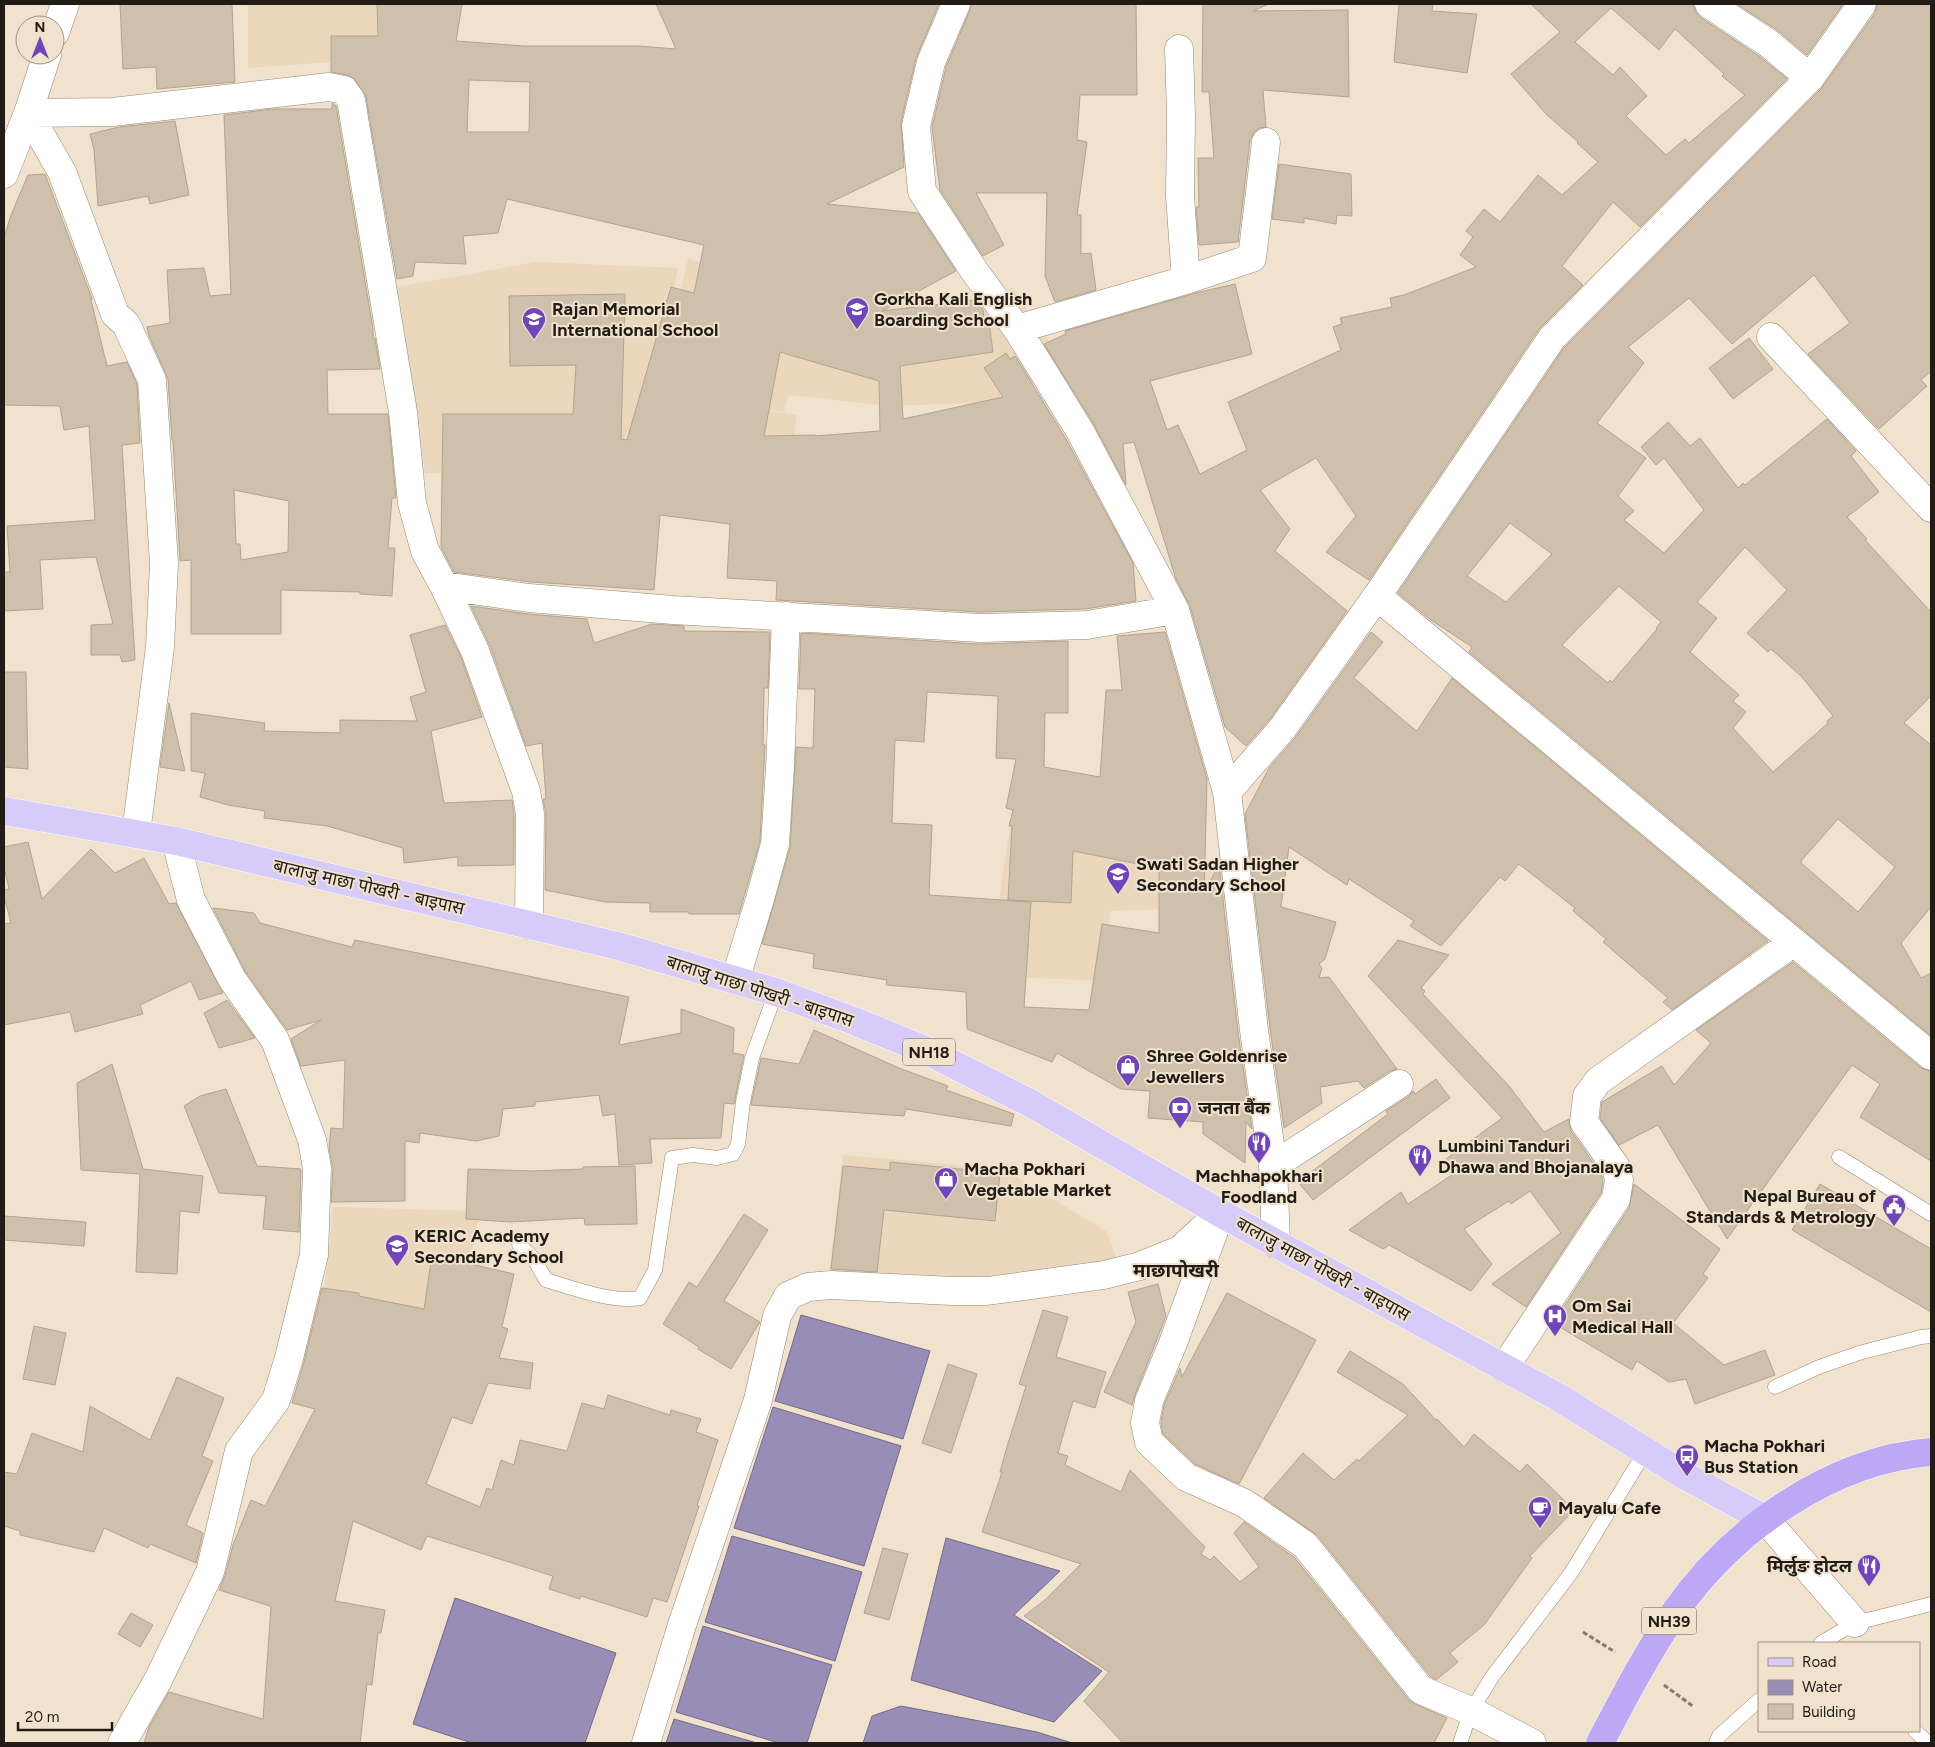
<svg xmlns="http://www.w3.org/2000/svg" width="1935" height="1747" font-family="Figtree,'Noto Sans Devanagari',sans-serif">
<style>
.built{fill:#ead7bc}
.water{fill:#978db6;stroke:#746b86}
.building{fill:#cec0ab;stroke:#b1a38f;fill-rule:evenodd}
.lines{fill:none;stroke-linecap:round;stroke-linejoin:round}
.lane-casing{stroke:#958874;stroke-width:15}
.street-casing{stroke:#958874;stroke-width:29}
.secondary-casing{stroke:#958874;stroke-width:29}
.primary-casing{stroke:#fff;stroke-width:29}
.highway-casing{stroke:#fff;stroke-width:29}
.path{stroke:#847b6d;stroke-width:3;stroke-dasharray:5 2.5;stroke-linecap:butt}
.lane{stroke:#fff;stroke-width:14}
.street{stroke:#fff;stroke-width:28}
.secondary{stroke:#fff;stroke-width:28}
.primary{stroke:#d7cbf9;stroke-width:28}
.highway{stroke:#bda8f5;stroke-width:28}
.labels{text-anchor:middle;stroke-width:4;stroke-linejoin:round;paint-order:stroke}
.shield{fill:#f0e2cd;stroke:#5f574c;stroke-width:1}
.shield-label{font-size:16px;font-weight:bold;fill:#211c15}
.poi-label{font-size:18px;font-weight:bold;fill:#211c15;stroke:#f0e2cd;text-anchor:start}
.street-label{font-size:18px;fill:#211c15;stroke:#f0e2cd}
.neighbourhood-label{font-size:19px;font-weight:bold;fill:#211c15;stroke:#f0e2cd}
</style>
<rect width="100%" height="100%" fill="#f0e2cd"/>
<path class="built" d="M248,4h201l2,50 -203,14z
M688,258l61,25 211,24 38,-7 14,-12 46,65 -36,48 -134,5 -99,-11 -5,17 -125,-19z
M536,262l142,6 -25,125 144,22 -10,60 -362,-2 -28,-186z
M1012,816l108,15 37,33 74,1 5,42 -126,4 -8,70 -108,-5 7,-93z
M843,1155l160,14 103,62 13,33 -151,19 -139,-8z
M333,1207l147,4 -25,119 -134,-7z"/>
<path class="water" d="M801,1315l129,36 -27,88 -128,-38z
M773,1407l128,39 -37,120 -130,-38z
M732,1536l130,36 -27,89 -130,-39z
M946,1538l114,33 -46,44 88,56 -48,51 -143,-42z
M455,1598l161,55 -31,90h-113l-59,-19z
M703,1626l129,39 -25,78h-28l-103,-31z
M901,1706l136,26 35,11h-209l9,-27z
M674,1719l83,24h-91z"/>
<path class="building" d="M120,4h112l3,78 -78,7 -1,-22 -33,2z
M377,4h85l-6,37 68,5h115l37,3 -20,-45h283l-23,54 -15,64 3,45 -77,37 91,9 38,58 -74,40 94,-11 7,10 2,14 4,-1 4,29 -93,14 3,53 100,-22 -19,-29 22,-15 4,6 5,-3 51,83 67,124 3,38 -51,8 -105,3 -204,-12 1,-19 -50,-3 3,-54 -70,-9 -6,75 -123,-8 -77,-10 -13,-25 2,-133h130l3,-49 -66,1 -1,-70 116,-2 -4,145 6,1 44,-153 23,6 10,-48 -197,-46 -9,34 -35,3 3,28 -51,-2 -2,14 -16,3 -31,-182 -10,-16 -9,-6 -16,-3v-36h47zM469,80l61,2 -1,50h-62zM780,352l99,29 1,50 -65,5v-1l-51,1z
M971,4h165l1,91h-57l-3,45 10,2 -10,73h4v39l10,-1 5,37 -41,12 -10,-26 2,-83h-71l28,52 -21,11 -43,-66 -8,-63 14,-60 24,-57z
M1203,4h66l-16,7 95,-1 1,87 -86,-7 3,37 -7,1 -5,4 -4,8 -12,102 -39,3 -3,-38h3l-1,-49h16l-5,-66h-7z
M1399,4h34l-1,7 45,3 -10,59 -73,-11z
M1531,4h162l2,7 5,6 59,39 28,23 -147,148 -27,-25 -51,64 21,19 -44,44 -170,251 -43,-28 30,-36 -40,-58 -56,32 30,39 -15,22 72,60 -77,108 -24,27 -21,-19 -35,-121 -14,-27 -42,-137 -11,2 3,41 -33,-62 -49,-79 22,-10 -1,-3 131,-38 39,-9 17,70 -102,27 17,49 11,-5 22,49 47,-24 -19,-48 113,-52 -8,-23 9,-3 -2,-6 52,-11 -2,-9 14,-3 72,-28 -16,-12 13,-18 -7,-6 18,-22 16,13 38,-47 24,20 36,-33 -21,-19 1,-1 -31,-27 -36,-41 49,-42zM1611,8l48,42 16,-21 49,45 -2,2 23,19 -56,48 -4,-4 -19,16 -40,-39 21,-20 -27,-29 -7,8 -38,-33z
M1737,4h106l-36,51 -30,-25z
M1877,4h54v367l-10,9 6,6 -48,43 -71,-75 42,-31 -36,-48 -82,69 -43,-46 -61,49 16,16 -47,60 49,35 -28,38 16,15 -10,9 40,33 40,-43 -40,-52 -8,7 -15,-18 27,-25 22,24 10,-8 38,50 5,-5 2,2 82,-66 29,32 -5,5 28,36 -32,25 20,22 -2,1 66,72v84l-27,27 27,22v162l-30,36 20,35 10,-5v63l-462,-384 3,-5 -41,-27 -33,-27 166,-245 257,-259 54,-76zM1510,523l42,31 -46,48 -39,-26zM1745,547l42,43 -40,43 21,19 3,-3 31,28 31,39 -6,5 1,2 -55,49 -40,-44 13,-16 -13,-11 6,-6 -49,-43 27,-34 -20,-16zM1619,586l42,36 -5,6 1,1 -45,53 -2,-2 -2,3 -46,-38zM1838,819l57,48 -37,45 -57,-49v-2z
M332,103l4,3 37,223v9h2l5,31 -53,1 1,44h60l8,84h-4l-4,50h7l-3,48 -32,-2v-2l-79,-2v44h-90v-74l-11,1 -7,-121h-1l-4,-61 -19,-43 -2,-9 23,-4 -3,-53 37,-2 6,28 21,-2 -7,-179 49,-6h59zM234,490l55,11 -1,51 -47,8 -1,-16h-4z
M175,121l14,74 -39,9 -2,-8 -50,10 -4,-56 -4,-16 29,-7z
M1279,164l72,10 1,42 -15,-1 -1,9 -32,-6v5l-32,-4z
M45,174l46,122 1,4h-1l16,66 20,-4 10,22 3,59 -18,2 13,215 -13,2 -2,-7h-29v-30l22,-1 -17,-67 -56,3 3,49 -39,2v-39h6l-3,-46 88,-6 -6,-94 -25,4 -4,-24 -56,-1v-167l7,-23 17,-40z
M1749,338l24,31 -40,30 -24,-31z
M471,606l57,8 59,5 7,24 58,-19 32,2v5l86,1 -2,56h-4l-1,57h2l-5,96 -21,73h-50v-2h-39v-9l-45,-1 -60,-12 1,-76 -3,-15h3l-4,-56 -16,3 -36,-100z
M445,625l16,32 21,60 -51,14 13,72 68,-3 2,15v50l-56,1v-9l-54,6 -1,-15 -76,-22 -63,-8 1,-7 -37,-6 -28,-8 5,-24 -14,-2v-58l74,10 -1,8 76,2v-13l77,1 -7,-24 16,-5 -16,-57z
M1165,632l42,147 -3,115 15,-30 19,168 14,97 -6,-7 -1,41 -42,-29v-12l-55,-4 2,-27 -29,-2 -64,-36 -5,9 -85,-33 -1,-37 -80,-7 1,-5 -74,-12 1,-14 -52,-10 28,-96 6,-101 17,1 2,-59h-16l2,-56 178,11 89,-3v72h-23l-1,54 56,10 6,-87h16l-5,-54zM927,692l71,4 -2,62 20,1 -10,49 7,2 -4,16h3l-4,74 63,3 2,-52 86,17v65l-57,-9 -13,86 -65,-3 7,-105 -102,-7 3,-70 -40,-2 3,-83 29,2z
M1371,632l12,10 -29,36 55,47 8,6 35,-53 316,263 -96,69 -9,-8 5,-4 -65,-56 3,-3 -33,-28 2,-3 -56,-44 -14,17 -5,-4 -59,69 -31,-20 4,-5 -65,-42 -2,6 -58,-38 -8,60 55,15 -11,37 -6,5 3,4 -3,10 10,-1 68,92 -7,2 -26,17 -6,-7 -38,6 2,16 -38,25 -14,-100 -25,-214 24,-46 26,-30z
M4,672h22l2,97 -24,-2z
M169,703l16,68 -25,-4z
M28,842l14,57 49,-50 24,24 29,-15 25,46 7,-1 47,90 -24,7 -8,-19 -51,24 3,9 -68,18 -5,-20 -66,13v-101l7,-1 -7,-27v-6l5,-1 -5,-22v-20z
M213,908l41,5 6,10 92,24 3,-7 274,57 -10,48 62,-12v-24l53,19 -1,25 11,2 -10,49 -10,-1 -3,35 -71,1 2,24 -33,2 -4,-51 -12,2 -4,-21 -64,7v4l-32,3 -4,27 -23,5 -56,-8 -1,10 -14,-2v60l-74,1 2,-34 -4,-20 2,-20 12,1 2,-69 -44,6 -10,-27 30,-19 -34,10 -42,-59z
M1398,940l51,15 -28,33 4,3 -2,3 86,92 35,46 25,-13 2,12 30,43 2,7 -2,12 -75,114 -34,-23 69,-51 -31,-42 -19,13 -2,-3 -45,28 28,35 -21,27 -82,-46 -6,4 -34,-19 52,-38 7,12 44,-29 -10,-13 60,-44 -134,-142z
M1793,962l128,106 10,3v90l-71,-44 20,-33 -28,-19 -125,174 -69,-114 -39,20 -19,-27 2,-16 60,-36 12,19 37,-42 -15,-13z
M227,1000l28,38 -36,10 -15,-35z
M814,1030l85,38 49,18 -2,4 68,24 -3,12 -105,-17 -2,7 -153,-11 10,-47 38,6z
M112,1064l31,105 60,7 -4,37 -19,-2 -3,63 -41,-2 4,-98 -59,-4 -4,-87z
M1436,1079l14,19 -137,102 -15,-18 90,-68 -2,-3 22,-14 5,-6 2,3z
M226,1089l31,77 44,3 -2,63 -36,-3 3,-33 -47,-3 -35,-87 16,-10z
M890,1162l110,11 -5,48 -111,-11 -7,62 -46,-3 12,-103 47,4z
M635,1166l2,58 -52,1 -1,-7 -74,4 -44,-3 2,-50 65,2 50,-2v-2z
M1634,1184l86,65 -17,25 5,4 -35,45 51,42 41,-15 10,25 -80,29 -9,-25 -17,3 -32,-21 -5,9 -79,-47 76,-115z
M1820,1184l111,65v63l-139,-82z
M744,1214l24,16 -44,71 36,21 -29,47 -33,-20 1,-2 -36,-23 26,-42 8,5z
M4,1216l82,6 -2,24 -80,-6z
M432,1255l82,19 -12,53 6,2 -9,29 34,5 -3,26 -42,-6 -16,41 -20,-7 -26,67 54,23 7,-19 5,2 9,-30 13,5 6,-25 47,11 15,-48 22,6 4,-14 62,20 1,-5 30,9 -5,13 22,8 -21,66h2l-32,96 -14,-4 -6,19 -66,-21 -1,3 -31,-10 4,-13 -126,-40 -6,14 -68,-29 -18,80 50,9 -4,23h-3l-6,52 -5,-1 -7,59h-216l5,-16 20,-35 94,27 8,-111 -1,-2 -51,-16 6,-14 8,-31 18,-45 14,6 50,-97 -23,-6 12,-41 18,-74 37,5v3l65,13z
M1158,1284l8,32 -31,79 -3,10 -28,-13 32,-70 -8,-30z
M1227,1293l89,47 -77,144 -44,-20 -32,-30 -2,-11 3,-18 16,-37 2,9z
M1043,1310l25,7 -12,40 50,15 -11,36 -22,-7 -15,52 10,3 -3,9 56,27 9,-22 75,77 -4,7 9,6 4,-4 26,26 19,-15 -25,-34 10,-11 50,35 115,143 6,4 32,14 -13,25h-311l-39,-42 25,-29 -85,-56 21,-16 36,-36 -99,-32 20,-60h-2l6,-22 20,-64 -7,-2z
M34,1326l32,7 -11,52 -32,-6z
M1350,1351l53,33 33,36 1,-1 27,28 10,-13 46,38 7,-8 47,46 -44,46 2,2 -48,67 -34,28 8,9 -22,18 -5,-3 -114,-142 -53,-37 39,-45 31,27 23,-21 2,2 49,-46 -71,-43z
M948,1364l29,10 -26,79 -29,-10z
M177,1377l47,21 -22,58 11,5 -27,64 17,8 -7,30 -46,-19 -2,4 -44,-20 -10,24 -74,-17v-4l-16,-5v-54l13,2 15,-41 51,19 7,-46 60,34z
M883,1548l25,6 -19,66 -25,-7z
M131,1613l22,12 -13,22 -22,-13z"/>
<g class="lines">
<g class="lane-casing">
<path id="lane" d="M1839,1157l92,57
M519,1244l15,15 12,21c27,8 66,23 94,18l15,-28 17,-112 21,-3 24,3 16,-4 5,-10 5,-42 9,-44 24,-66
M1775,1387l44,-20 40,-14 62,-16 10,-1
M1821,1643l34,-20 76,-19
M1915,1731l13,12
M1460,1743l11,-32 21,-34 79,-104 74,-121
M1716,1743l3,-7 40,-36"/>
</g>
<g class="street-casing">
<path id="street" d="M956,4l-25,58 -15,64 6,65 53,81 42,57 63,102 95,179 52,182
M1709,4l59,39 42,35
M1186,280l66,-22 14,-116
M1017,329l169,-49 -6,-84 1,-80 -2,-67
M1771,337l160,171
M444,586l85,12 144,12 307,18 107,-3 88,-15
M1377,596l554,460
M136,833l24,-186 4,-84 -12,-183 -26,-56 -11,-10 -53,-142 -34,-59 85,-1 216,-25 15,3 7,10 52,312 9,91 13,48 19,35 31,65 51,140 4,23 -1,111
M735,980l25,-81 15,-55 5,-76 6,-152
M1273,1166l126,-82
M1219,1217l-46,126 -24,58 -4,22 4,19 37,35 58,26 61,42 116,145 50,21 61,32
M1276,1244l-3,-78 -19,-136 -27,-238 55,-63 95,-133 175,-258 258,-260 52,-74
M1504,1368l112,-169 3,-19 -3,-13 -32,-45 3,-26 11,-15 196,-139
M1765,1519l90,104
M122,1743l36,-63 52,-108 29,-121 37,-51 13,-42 25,-103 3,-87 -5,-28 -37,-100 -43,-61 -41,-79 -15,-59
M646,1743l36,-118 76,-225 19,-84 11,-20 20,-9 23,-2 121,6h35l117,-16 36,-9 40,-16 40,-37"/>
</g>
<g class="secondary-casing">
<path id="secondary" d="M55,33l10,-29
M4,174l24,-61 19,-58"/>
</g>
<g class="primary-casing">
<path id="primary" d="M4,811l172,30 442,105 158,46 78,29 71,29 105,53 190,110 338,184 129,80 78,42"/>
</g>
<g class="highway-casing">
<path id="highway" d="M1600,1743c23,-44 47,-90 75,-131 57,-82 155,-152 256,-160"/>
</g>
<path class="path" d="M1583,1632l32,20
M1664,1685l30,22"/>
<use href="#lane" class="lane"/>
<use href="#street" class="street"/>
<use href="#secondary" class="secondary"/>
<use href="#primary" class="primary"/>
<use href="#highway" class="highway"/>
</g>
<defs>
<g id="school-pin" transform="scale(1.25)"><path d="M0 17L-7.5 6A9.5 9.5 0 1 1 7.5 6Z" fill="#7044bc" stroke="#f0e2cd"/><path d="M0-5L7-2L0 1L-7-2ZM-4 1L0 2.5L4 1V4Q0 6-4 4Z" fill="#fff"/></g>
<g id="shop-pin" transform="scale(1.25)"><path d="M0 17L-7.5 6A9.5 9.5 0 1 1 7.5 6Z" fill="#7044bc" stroke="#f0e2cd"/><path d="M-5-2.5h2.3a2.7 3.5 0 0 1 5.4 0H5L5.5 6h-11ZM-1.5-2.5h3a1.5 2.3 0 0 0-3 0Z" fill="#fff"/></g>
<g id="bank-pin" transform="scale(1.25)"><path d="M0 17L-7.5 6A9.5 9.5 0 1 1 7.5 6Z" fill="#7044bc" stroke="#f0e2cd"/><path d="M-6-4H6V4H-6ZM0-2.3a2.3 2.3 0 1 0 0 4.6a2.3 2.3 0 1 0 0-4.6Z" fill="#fff"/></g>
<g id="restaurant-pin" transform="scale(1.25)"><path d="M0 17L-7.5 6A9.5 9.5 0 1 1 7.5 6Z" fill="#7044bc" stroke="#f0e2cd"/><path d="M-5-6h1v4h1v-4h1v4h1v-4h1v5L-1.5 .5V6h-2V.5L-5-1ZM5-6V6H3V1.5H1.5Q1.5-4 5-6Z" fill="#fff"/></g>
<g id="civic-pin" transform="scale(1.25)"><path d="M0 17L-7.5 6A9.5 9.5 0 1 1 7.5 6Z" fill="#7044bc" stroke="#f0e2cd"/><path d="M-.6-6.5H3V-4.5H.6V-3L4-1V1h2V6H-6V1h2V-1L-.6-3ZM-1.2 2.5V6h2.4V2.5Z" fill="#fff"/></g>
<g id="hospital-pin" transform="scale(1.25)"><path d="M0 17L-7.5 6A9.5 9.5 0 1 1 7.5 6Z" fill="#7044bc" stroke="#f0e2cd"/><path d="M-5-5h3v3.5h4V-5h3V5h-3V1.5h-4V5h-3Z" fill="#fff"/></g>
<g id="bus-pin" transform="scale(1.25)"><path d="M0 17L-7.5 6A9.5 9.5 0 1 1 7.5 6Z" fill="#7044bc" stroke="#f0e2cd"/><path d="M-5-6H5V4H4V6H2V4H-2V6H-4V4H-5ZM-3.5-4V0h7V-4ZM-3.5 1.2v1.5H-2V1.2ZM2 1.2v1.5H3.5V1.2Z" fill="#fff"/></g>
<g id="cafe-pin" transform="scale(1.25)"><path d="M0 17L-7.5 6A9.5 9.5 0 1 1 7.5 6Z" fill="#7044bc" stroke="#f0e2cd"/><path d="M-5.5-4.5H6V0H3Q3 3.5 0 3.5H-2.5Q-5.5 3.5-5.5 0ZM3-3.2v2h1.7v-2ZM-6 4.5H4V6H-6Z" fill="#fff"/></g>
</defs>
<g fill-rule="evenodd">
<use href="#school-pin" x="857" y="309"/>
<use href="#school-pin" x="534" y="319"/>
<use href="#school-pin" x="1118" y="874"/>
<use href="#shop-pin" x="1128" y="1066"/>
<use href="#bank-pin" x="1180" y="1108"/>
<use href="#restaurant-pin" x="1259" y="1143"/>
<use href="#restaurant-pin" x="1420" y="1156"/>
<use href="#shop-pin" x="946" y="1179"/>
<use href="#civic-pin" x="1894" y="1206"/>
<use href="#school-pin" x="397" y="1246"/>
<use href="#hospital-pin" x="1555" y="1316"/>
<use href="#bus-pin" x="1687" y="1456"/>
<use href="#cafe-pin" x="1540" y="1508"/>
<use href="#restaurant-pin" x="1869" y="1566"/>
</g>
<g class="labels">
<g class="shield">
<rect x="903" y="1038.5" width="52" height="27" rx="4"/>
<rect x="1641.5" y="1607.5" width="55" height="27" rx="4"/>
</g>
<g class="shield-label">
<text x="929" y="1058">NH18</text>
<text x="1669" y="1627">NH39</text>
</g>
<g class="poi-label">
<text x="874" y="305">Gorkha Kali English<tspan x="874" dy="21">Boarding School</tspan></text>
<text x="552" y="315">Rajan Memorial<tspan x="552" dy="21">International School</tspan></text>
<text x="1136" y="870">Swati Sadan Higher<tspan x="1136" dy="21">Secondary School</tspan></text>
<text x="1146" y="1062">Shree Goldenrise<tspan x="1146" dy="21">Jewellers</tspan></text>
<text x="1198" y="1114">जनता बैंक</text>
<text x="1438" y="1152">Lumbini Tanduri<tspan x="1438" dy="21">Dhawa and Bhojanalaya</tspan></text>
<text x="964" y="1175">Macha Pokhari<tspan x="964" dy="21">Vegetable Market</tspan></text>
<text x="1259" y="1182" text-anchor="middle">Machhapokhari<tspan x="1259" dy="21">Foodland</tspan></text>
<text x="1876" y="1202" text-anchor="end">Nepal Bureau of<tspan x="1876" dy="21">Standards &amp; Metrology</tspan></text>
<text x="414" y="1242">KERIC Academy<tspan x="414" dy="21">Secondary School</tspan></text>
<text x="1572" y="1312">Om Sai<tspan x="1572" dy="21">Medical Hall</tspan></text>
<text x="1704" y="1452">Macha Pokhari<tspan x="1704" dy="21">Bus Station</tspan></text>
<text x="1558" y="1514">Mayalu Cafe</text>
<text x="1852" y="1572" text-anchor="end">मिर्लुङ होटल</text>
</g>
<g class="street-label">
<text transform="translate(369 887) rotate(13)" y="6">बालाजु माछा पोखरी - बाइपास</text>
<text transform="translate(760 991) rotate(18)" y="6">बालाजु माछा पोखरी - बाइपास</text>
<text transform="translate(1323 1269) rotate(29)" y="6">बालाजु माछा पोखरी - बाइपास</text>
</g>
<g class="neighbourhood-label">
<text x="1176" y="1277">माछापोखरी</text>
</g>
</g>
<rect width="1935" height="1747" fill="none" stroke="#211c15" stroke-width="10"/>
<rect x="1758" y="1642" width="162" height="90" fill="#f0e2cd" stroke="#9d9383"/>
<rect x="1768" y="1658" width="25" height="8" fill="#d7cbf9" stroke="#9d9383"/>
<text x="1802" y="1667" font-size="15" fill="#211c15">Road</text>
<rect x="1768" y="1680" width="25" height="15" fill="#978db6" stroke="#9d9383"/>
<text x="1802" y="1692" font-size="15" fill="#211c15">Water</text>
<rect x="1768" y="1704" width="25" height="15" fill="#cec0ab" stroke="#9d9383"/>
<text x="1802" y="1717" font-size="15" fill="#211c15">Building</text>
<g transform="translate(40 40)"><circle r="24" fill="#f0e2cd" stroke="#9d9383"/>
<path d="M0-4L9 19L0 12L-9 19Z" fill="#7044bc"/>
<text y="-8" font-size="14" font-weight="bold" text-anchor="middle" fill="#211c15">N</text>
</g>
<path d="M18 1722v8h94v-8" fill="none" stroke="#211c15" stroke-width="2.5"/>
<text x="25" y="1722" font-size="15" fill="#211c15" stroke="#f0e2cd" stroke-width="4" paint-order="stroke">20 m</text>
</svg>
